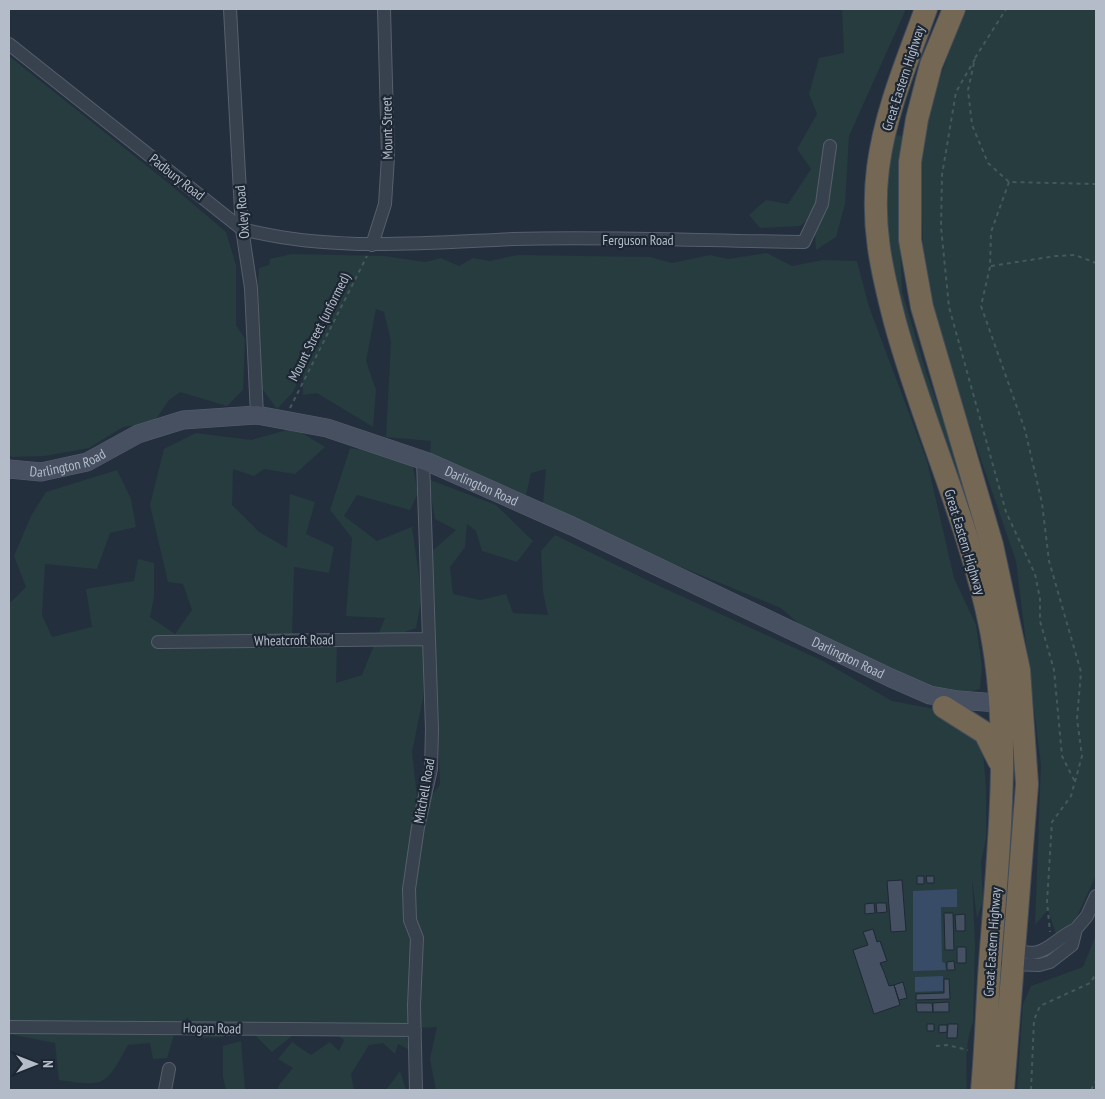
<svg xmlns="http://www.w3.org/2000/svg" width="1105" height="1099" font-family="'PT Sans Narrow',sans-serif">
<style>
.green{fill:#263c3f}
.water{fill:#394c67}
.building{fill:#455162;stroke:#1f2835}
.lines{fill:none;stroke-linecap:round;stroke-linejoin:round}
.street-casing{stroke:#565f6c;stroke-width:14}
.secondary-casing{stroke:#565f6c;stroke-width:19}
.highway-casing{stroke:#434c59;stroke-width:24}
.path{stroke:#44595c;stroke-width:2;stroke-dasharray:4 4;stroke-linecap:butt}
.street{stroke:#38414e;stroke-width:12}
.secondary{stroke:#465061;stroke-width:18}
.highway{stroke:#746855;stroke-width:22}
.labels{text-anchor:middle;stroke-width:4.5;stroke-linejoin:round;paint-order:stroke}
.street-label{font-size:14px;fill:#b4bcc9;stroke:#1d2633}
</style>
<rect width="100%" height="100%" fill="#242f3e"/>
<path class="green" d="M842,9h64l-57,127 -4,68 -9,33 -20,13 -1,-16 2,-22 -17,14 -40,2 -11,-13 17,-15 22,4 23,-35 -14,-20 20,-35 -8,-20 10,-36 25,-5z
M964,9h132v866l-21,46 -19,13 -8,-24 -13,15 6,-160 -25,-204 -71,-206 -22,-93 -2,-93 5,-51z
M9,56l158,126 59,50 10,33v60l9,14 -2,51 -16,16 -47,-14 -11,8 -15,22 -31,5 -34,21 -44,8 -33,1 -3,-2z
M895,135l8,1 -5,57 4,99 25,83 44,123 13,47 -7,5 -85,-268 -7,-87z
M767,253l25,13 31,-6 34,1 12,46 58,154 27,117 22,47 6,42 -2,22 -24,6 -34,-14 -113,-48 -28,-25 -122,-50 -116,-55 3,-34 -15,4 -5,22 -96,-39 1,-15 -45,-4 5,-96 -7,-29 -8,-3 -10,52 10,29 -3,37 -56,-34 -14,2v-25l-10,22 -16,17 -16,-22 -3,-105 1,-14 10,-3 1,-6 21,-5 93,2 41,6 16,-4 18,8 14,-8 17,3 27,-6 133,2 22,6 38,-8 18,4z
M294,428l31,19 -30,27 -31,-5 -10,7 -21,-7 -1,36 27,27 28,16 3,-54 25,8 -9,32 28,13 -5,26 -35,-6 -2,69 45,4 -1,43 26,-8 23,-57 -39,-2 6,-78 -22,-28 20,-62 61,10 7,35 -8,17 -53,-15 -13,21 33,25 35,-14 10,70 -6,31 -20,7 29,4 -2,59 -11,54 7,62 21,-30 -9,-232 25,-22 -21,-11 -7,-40 68,26 37,36 -16,21 -35,-11 -6,-20 -9,-7 -2,23 -15,20 3,27 27,6 26,-6 7,19 35,2 -5,-23 -2,-41 14,-16 102,50 166,76 69,40 53,10 37,29 4,47v52l-5,23 2,39 -6,17 -5,-40 3,67 -2,77c-8,22 -7,45 -6,68h-531l-6,-31 7,-32 -19,1 -13,6 5,16 -12,-6 -3,10 -12,-11 -14,2 -18,29 3,16h-76l1,-5 14,-17 -15,-9 14,-17 19,13 19,-13 9,9 5,-11 -18,-14 -29,6 -25,20 -19,-19 -18,-6 -12,10 -21,1 -15,-21 -13,18 -7,23 -14,1 -3,-16 -22,2c-23,41 -22,42 -69,35l-4,-37 -46,-9v-430l17,-17 -12,-31 17,-40 15,-24 71,-22 14,29 5,28 -26,6 -13,36 -52,-5 -3,51 10,22 40,-10 -6,-38 48,-8 4,-22 16,4v34l-4,20 25,17 17,-24 -9,-26 -15,-2 -18,-77 14,-56 32,-16 55,7z
M1096,935v155h-79l6,-86 8,-18 52,-19z
M241,1041l4,49h-19l-3,-13v-31z
M400,1071l6,19h-20z"/>
<path class="water" d="M957,889v18h-16l1,55 3,1 1,7 -33,1v-80z
M943,976v15l-28,1v-15z"/>
<path class="building" d="M917,876h7v8h-7z
M926,876h8v7h-7z
M902,880l4,51 -15,1 -4,-51z
M874,903l1,10 -10,1v-10z
M876,903h10l1,9 -10,1z
M944,913h9l1,37h-9z
M965,914v17h-9l-1,-16z
M873,929l4,13 3,-1 7,20 -7,2 4,9 5,14 5,-1 6,20 -26,9 -21,-64 15,-5 -5,-13z
M957,947h9v16h-9z
M954,961l1,9h-8v-8z
M944,979h5l1,20 -34,1v-6l28,-1z
M903,982l4,16 -8,2 -5,-15z
M949,1002v10h-16v-9z
M916,1003h16l1,9h-16z
M927,1024h7v7h-7z
M948,1024h10l-1,14h-10z
M939,1025h8v7l-8,1z"/>
<g class="lines">
<g class="street-casing">
<path id="street" d="M230,9l12,220 9,59 6,127
M9,44l233,185c88,23 181,14 271,10 97,-3 195,2 291,3l18,-38 8,-58
M372,245l13,-41 3,-47 -4,-148
M158,642l271,-3
M1009,948c37,14 39,-6 67,-19
M1007,964l32,1 11,-3 22,-17 4,-16 11,-13 9,-20
M9,1027l406,3
M165,1090l4,-21
M416,1090l-2,-85 3,-67 -7,-18 -1,-31 9,-62 13,-58 1,-40 -9,-269"/>
</g>
<g class="secondary-casing">
<g id="secondary">
<path id="s1" d="M9,469l32,3 46,-10 51,-28 45,-14 74,-5 70,13 101,34 144,64 319,152 39,17 28,5 53,4"/>
</g>
</g>
<g class="highway-casing">
<path id="highway" d="M926,9c-19,52 -41,104 -48,159 -7,56 3,100 17,154 28,103 75,202 96,308 21,108 7,223 -1,333 -3,42 -4,85 -8,127
M954,9l-23,56 -14,54 -7,43v78l12,67 70,238 27,125 8,114 -24,306
M944,707l41,26 14,28"/>
</g>
<path class="path" d="M975,58l31,-49
M975,59l-19,33 -14,83 -1,52 8,80 57,205 29,62 5,25v22l14,49 8,86 13,26
M974,63l-6,27 4,35 16,38 21,19 87,2
M1009,182l-18,50 -1,35 -9,39 44,124 17,73 7,58 32,111 -4,47 5,37 -11,40 -19,26 -5,80 3,30
M991,266l65,-10 19,-1 21,8
M290,408l77,-152
M936,1046l11,-1 21,5
M1031,1090l3,-70 6,-14 50,-23 6,-9
M1091,1090l5,-9"/>
<use href="#street" class="street"/>
<use href="#secondary" class="secondary"/>
<use href="#highway" class="highway"/>
</g>
<g class="labels">
<g class="street-label">
<text transform="translate(903 78) rotate(-72)" y="5">Great Eastern Highway</text>
<text transform="translate(387 128) rotate(-91)" y="5">Mount Street</text>
<text transform="translate(177 177) rotate(38)" y="5">Padbury Road</text>
<text transform="translate(242 212) rotate(-95)" y="5">Oxley Road</text>
<text x="638" y="245">Ferguson Road</text>
<text transform="translate(319 327) rotate(-63)" y="5">Mount Street (unformed)</text>
<text dy="5" stroke="none"><textPath href="#s1" startOffset="60">Darlington Road</textPath></text>
<text dy="5" stroke="none"><textPath href="#s1" startOffset="495">Darlington Road</textPath></text>
<text transform="translate(965 542) rotate(73)" y="5">Great Eastern Highway</text>
<text transform="translate(294 640) rotate(-1)" y="5">Wheatcroft Road</text>
<text dy="5" stroke="none"><textPath href="#s1" startOffset="900">Darlington Road</textPath></text>
<text transform="translate(424 791) rotate(-80)" y="5">Mitchell Road</text>
<text transform="translate(992 942) rotate(-86)" y="5">Great Eastern Highway</text>
<text transform="translate(212 1028) rotate(1)" y="5">Hogan Road</text>
</g>
</g>
<rect width="1105" height="1099" fill="none" stroke="#b4bcc9" stroke-width="20"/>
<g transform="translate(35 1064) rotate(90)" stroke="#1d2633" stroke-width="4" paint-order="stroke">
<path d="M0-4L9 19L0 12L-9 19Z" fill="#b4bcc9"/>
<text y="-8" font-size="14" font-weight="bold" text-anchor="middle" fill="#b4bcc9">N</text>
</g>
</svg>
